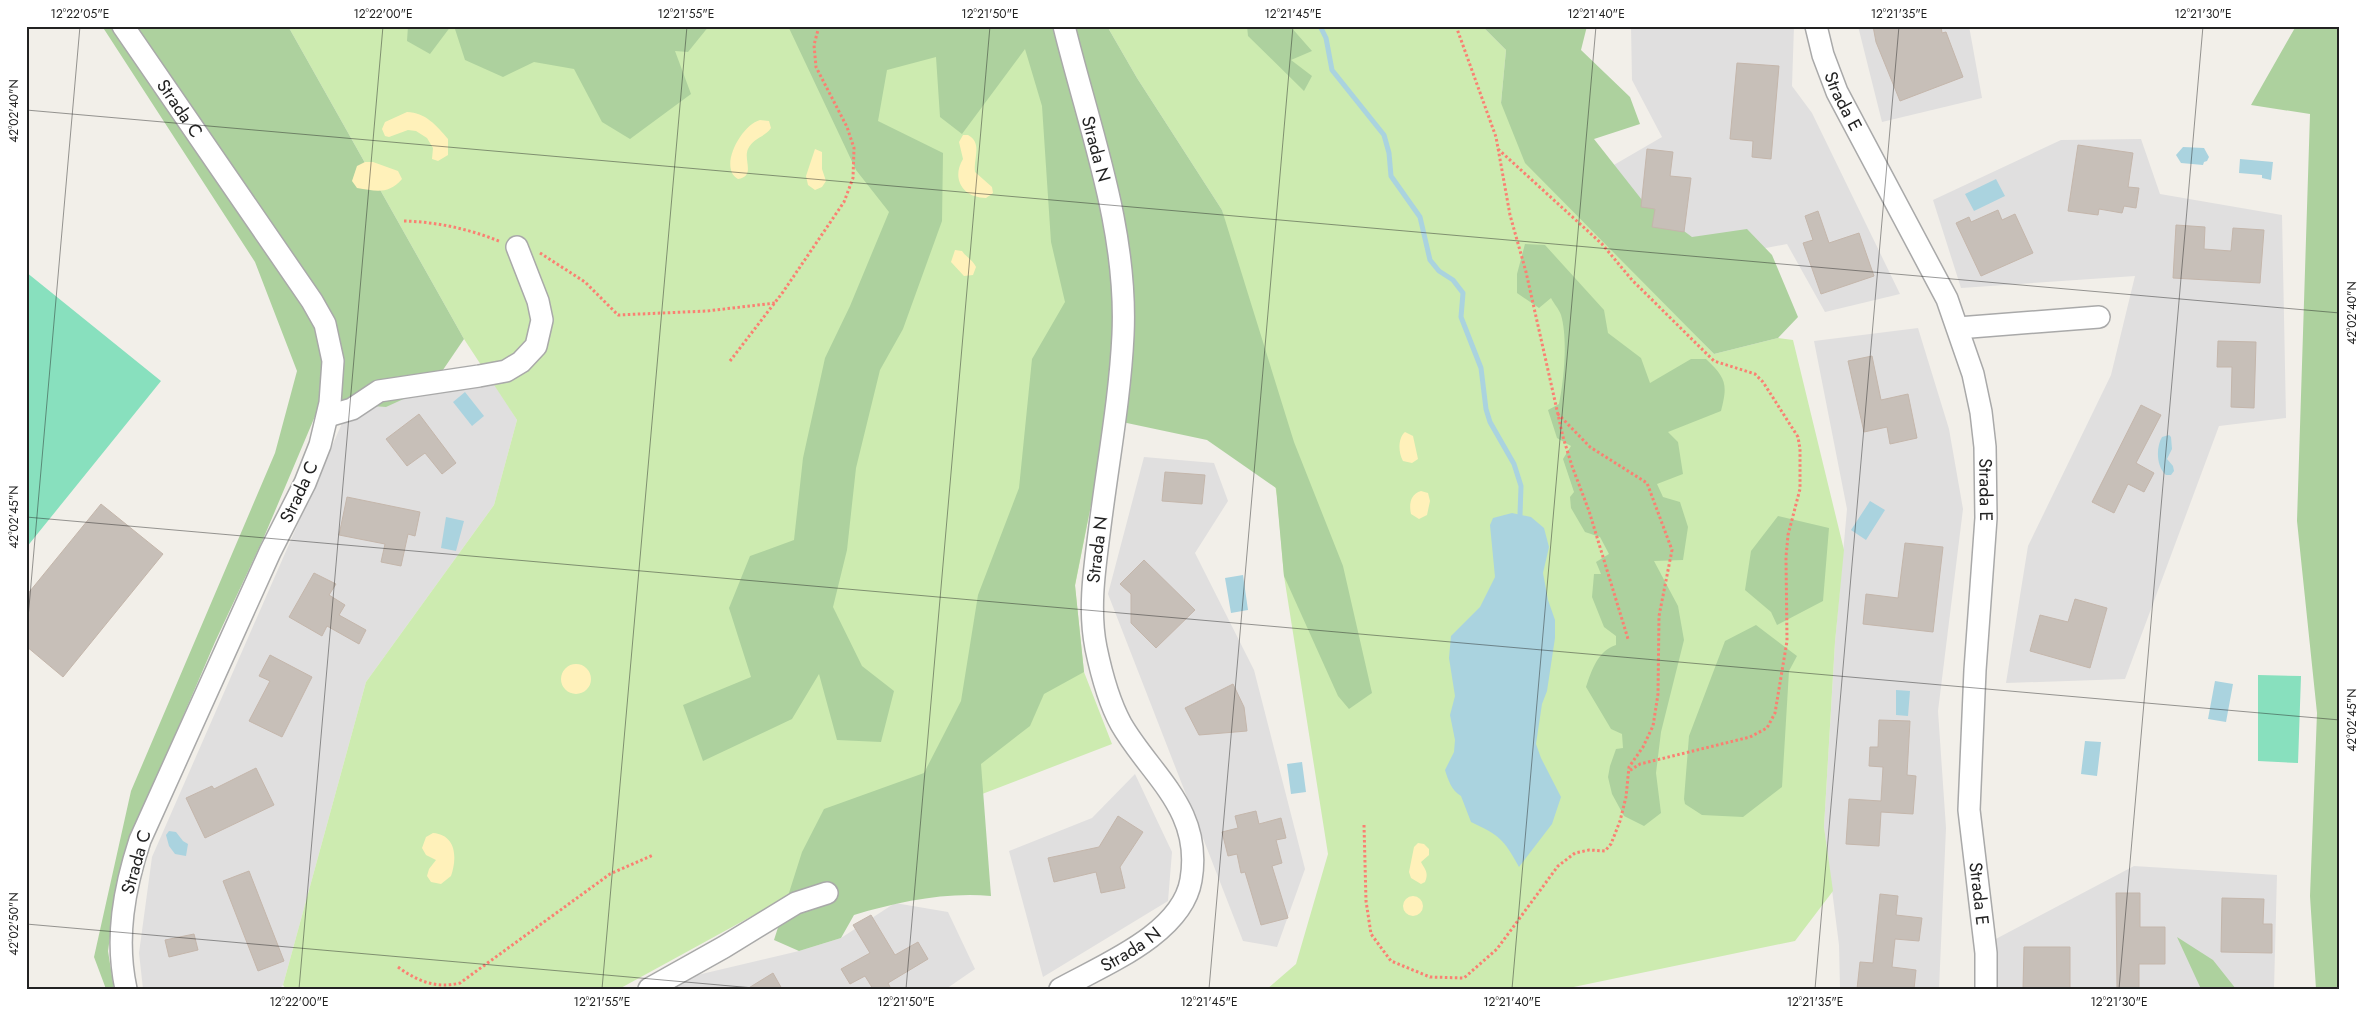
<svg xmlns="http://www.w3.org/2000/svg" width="2366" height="1015" font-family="Jost,sans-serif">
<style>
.residential{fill:#e0dfdf}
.grass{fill:#cdebb0}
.forest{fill:#add19e}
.sand{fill:#fff1ba}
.pitch{fill:#88e0be}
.water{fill:#aad3df}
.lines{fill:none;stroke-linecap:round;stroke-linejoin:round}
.stream{stroke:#aad3df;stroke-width:5}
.building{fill:#c7bfb8;stroke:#c4b6ab}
.minor-casing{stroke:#a9a9a9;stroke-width:24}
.path{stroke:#fa8072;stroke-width:3;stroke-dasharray:2.5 2.5;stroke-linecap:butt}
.minor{stroke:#fff;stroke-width:21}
.ticks{fill:none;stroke:#222;stroke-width:1;stroke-opacity:0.45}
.labels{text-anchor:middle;stroke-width:4;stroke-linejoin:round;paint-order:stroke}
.street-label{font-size:18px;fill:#222;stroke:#fff}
.neatline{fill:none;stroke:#222;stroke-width:2}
.ticks-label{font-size:12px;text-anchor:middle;fill:#222}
</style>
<rect width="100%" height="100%" fill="#f2efe9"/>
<path class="residential" d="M1631,26h163l-2,60 20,27 88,181 -75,18 -38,-68 -108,21 -79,-92 62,-36 -30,-57z
M1858,26h111l13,72 -100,24z
M2141,139l19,55 122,21 4,203 -67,8 -94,253 -119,4 22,-137 83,-171 24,-99 -174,12 -28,-88 128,-60z
M1918,328l31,101 14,80 -25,202 8,117 -7,161h-99l-1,-44 -15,-118 11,-185 12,-133 -33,-168z
M492,380l25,40 -23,85 -128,177 -83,303 -4,4h-136l-4,-36 13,-96 198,-452 82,-19z
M1144,457l70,6 14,38 -33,52 59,117 51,199 -28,78 -34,-6 -135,-347z
M1135,774l37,78 -4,49 -125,76 -34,-126 83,-33z
M2134,866l143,9 -3,114h-281l-1,-48z
M895,903l53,9 27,57 -29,20h-285l11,-8 127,-30 42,-13z"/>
<path class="grass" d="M288,26h750l70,393 -33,167 9,86 28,72 -156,60 -337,185h-333l-3,-4 83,-303 128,-177 23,-85 -53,-81z
M1107,26h375l24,24 -5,53 121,156 92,95 64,-16 15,2 51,210 -9,92 -11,185 9,64 -38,50 -231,48h-297l29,-25 32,-110 -44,-278 -7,-80 -55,-286 -85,-132z"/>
<path class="forest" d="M102,26h186l176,313 -32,47 -46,21 -65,-5 -57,135 -49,105 -70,163 -26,68 -11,78 6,38h-8l-12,-32 37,-166 144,-338 22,-82 -42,-109z
M408,26h43l-21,28 -23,-13z
M454,26h255l-21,26 -13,-1 16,43 -61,45 -28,-17 -28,-53 -40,-7 -31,15 -38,-17z
M788,26h319l30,52 85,132 72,232 49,124 29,127 -23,16 -11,-13 -54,-120 -8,-88 -69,-48 -99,-21 -33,166 9,87 -40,22 -14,32 -49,38 10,132c-47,-4 -93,6 -137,19l-13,23 -42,13 -25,-11 28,-88 22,-43 100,-36 37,-72 17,-106 41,-107 13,-129 33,-57 -14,-60 -9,-136 -17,-57 -63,85 -22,-17 -4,-60 -49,13 -9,51 65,32 -1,68 -39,108 -23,41 -24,98 -9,82 -14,57 29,59 32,25 -13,51 -44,-2 -18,-66 -27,45 -89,42 -20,-56 68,-28 -22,-69 21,-52 44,-16 9,-82 22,-100 25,-52 39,-94 -33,-42z
M1247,26h43l22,25 -21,9 21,16 -8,15 -56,-55z
M1482,26h105l-6,24 49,47 10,27 -46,15 48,61 50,37 55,-8 25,26 26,62 -20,21 -64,16 -189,-191 -24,-60 5,-53z
M2296,26h44v963h-24l-6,-93 7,-183 -20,-192 13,-407 -59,-9z
M1525,244l20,1 59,65 4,23 33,25 9,25 41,-24h15c20,19 22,25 15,52l-53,21 10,10 5,32 -26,10 6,13 17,5 8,25 -5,33 -29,1 24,45 6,34 -23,92 -5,41 5,40 -17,13 -20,-10 -12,-22 -4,-17 2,-11 6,-17 7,-1 -1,-14 -11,-5 -25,-42c6,-18 12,-36 30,-42v-9l-12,-9 -12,-30 2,-23h7l-5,-12 13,-8 -9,-17 -15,-5 -14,-24 -1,-11 4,-5 -11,-33 8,-13 -14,-8 -9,-28 11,-6c5,-25 9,-65 2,-89 -2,-6 -7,-11 -10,-17l-12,10 -22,-15v-19z
M1778,516l51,12 -6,73 -46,24 -6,-13 -26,-22 6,-39z
M1756,625l41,31 -8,15 -7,116 -39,30 -41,-2 -17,-11 -1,-5 5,-63 36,-95z
M2177,937l36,23 23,29h-35z"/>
<path class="sand" d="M407,112c18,0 30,14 41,27v16l-10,6 -6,-2 1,-11 -6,-10 -11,-7 -8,-1 -19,7 -4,-1 -3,-7 3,-7z
M760,120l9,1 2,7c-6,9 -18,10 -23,21 -5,11 8,27 -10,30 -20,-11 3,-54 22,-59z
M963,135h5c15,8 5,24 7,37l17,15 1,6 -7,5c-23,0 -35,-19 -23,-39l-4,-17z
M815,149l7,3v17l4,12 -4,6 -7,3 -7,-5 -2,-9z
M365,162h8l25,9 4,8c-14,16 -26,12 -45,9l-5,-7 5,-15z
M955,250l7,1c4,6 11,9 14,16l-3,8 -9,1 -13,-14z
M1405,432l8,4 5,23 -6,4 -9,-2c-5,-9 -5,-23 2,-29z
M1421,491l7,2 2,8 -3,14 -8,4 -8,-5c-2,-9 -1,-20 10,-23z
M561 679a15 15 0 1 1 30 0a15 15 0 1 1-30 0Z
M433,833c24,2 24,26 18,43l-10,8 -10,-2 -4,-6 2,-7 7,-9 -10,-5 -4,-7 4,-11z
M1418,843l6,1 5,5v6l-8,7c4,8 8,10 4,20l-4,2 -10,-6 -2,-6 5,-25z
M1403 906a10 10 0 1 1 20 0a10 10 0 1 1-20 0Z"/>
<path class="pitch" d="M26,272l135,109 -135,167z
M2258,675l43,1 -3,87 -40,-2z"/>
<path class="water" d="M2183,147l21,1 5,9 -2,4 -3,1 -1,3 -22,-2 -5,-8z
M2240,159l33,3 -2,18 -9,-2v-3l-23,-2z
M1996,179l9,17 -31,15 -9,-17z
M465,392l19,24 -12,10 -19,-24z
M2169,435l2,2 1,12 -5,10 6,7 1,5 -3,4h-5c-10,-9 -10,-28 -4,-38z
M1870,501l15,9 -19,30 -15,-10z
M1512,513l19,4 13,11 5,19 -6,26 5,27 7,20v18l-8,53 -5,13 -6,40 5,14 20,39 -9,27 -33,43c-16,-29 -19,-31 -48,-45l-10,-26c-9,-5 -13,-16 -16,-26l9,-18 1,-12 -5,-25 5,-19 -6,-38 2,-22 29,-29 15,-30 -5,-52 3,-7z
M446,517l18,4 -8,30 -15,-3z
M1243,575l5,35 -17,3 -6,-35z
M2215,681l18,3 -7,38 -18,-3z
M1896,690l14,1 -2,25 -12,-1z
M2085,741l16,1 -4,34 -16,-2z
M1302,762l4,30 -15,2 -4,-30z
M169,831l7,1 7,9 5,3 -2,12 -11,-2 -6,-8 -3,-11z"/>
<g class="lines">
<path class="stream" d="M1320,26l6,12 6,32 52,65 5,18 2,23 29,41 10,43 9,11 14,9 10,13 -2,24 20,51 5,41 4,13 24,42 7,22 -1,29"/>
</g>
<path class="building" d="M1873,26h68l1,7 4,-1 17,45 -63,24 -24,-59z
M1737,63l42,3 -8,93 -19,-2 1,-16 -23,-2z
M2078,145l55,8 -5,34 11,1 -3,20 -12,-2 -2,7 -23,-4 -1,6 -30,-4z
M1647,149l26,3 -3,24 21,2 -7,54 -32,-5 3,-18 -14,-2z
M1998,210l4,10 13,-6 18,39 -52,23 -25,-53 13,-6 2,5z
M1818,211l11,32 30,-10 15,43 -53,18 -18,-51 10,-3 -8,-24z
M2176,225l29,2 -1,22 27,2 2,-23 31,2 -4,53 -87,-5z
M2218,341l38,1 -2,66 -23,-1 1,-40h-15z
M1872,356l9,44 27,-6 9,44 -27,6 -3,-17 -23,5 -16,-71z
M2141,405l20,10 -25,48 18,10 -10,19 -16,-8 -14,29 -22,-11z
M419,414l37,49 -14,11 -17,-21 -18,13 -21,-27z
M1165,472l40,3 -3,29 -40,-3z
M347,497l73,15 -5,24 -7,-2 -7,32 -20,-4 4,-18 -46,-9z
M101,504l62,50 -100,123 -37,-31v-50z
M1905,543l38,4 -10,85 -70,-8 3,-30 32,4z
M1144,560l51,50 -39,38 -25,-25v-29l-11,-10z
M314,573l22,11 -7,11 16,10 -6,10 27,15 -7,14 -32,-18 -5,10 -33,-19z
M2075,599l32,9 -17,60 -60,-17 10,-36 28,7z
M270,655l42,22 -30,60 -33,-16 21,-40 -11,-5z
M1233,684l11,23 3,24 -48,4 -14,-27z
M1879,720l31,1 -3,54 9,1 -3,38 -32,-2 -2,34 -33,-2 3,-45 32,2 2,-34 -14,-1 1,-19h8z
M256,768l18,37 -69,33 -19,-40 26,-12 2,3z
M1256,811l3,13 22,-6 5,20 -10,2 6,23 -10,3 16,52 -27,7 -16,-53 -4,1 -4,-19 -9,2 -6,-24 16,-4 -3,-12z
M1118,816l25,16 -23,35 5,21 -24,5 -5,-21 -42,10 -6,-24 51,-11z
M249,871l35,90 -26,10 -35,-90z
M2116,893h24v34h25v37h-26v25h-22z
M1880,894l18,2 -2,19 26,3 -3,23 -24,-2 -3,28 24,3 -2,19h-57l3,-27 13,1z
M2222,898l42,1 -1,25h9v29l-51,-1z
M871,915l24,40 23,-13 10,17 -40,24 3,6h-18l-8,-13 -15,8 -9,-15 29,-16 -17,-28z
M194,934l4,16 -29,7 -4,-17z
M2024,947h46v42h-47z
M773,973l9,16h-35z"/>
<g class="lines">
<g class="minor-casing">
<g id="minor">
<path id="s1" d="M123,26l189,275 13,23 8,37 -3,42 -10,42 -15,38 -35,69 -130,288c-16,49 -25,98 -14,149"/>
<path id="s2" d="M1816,26l7,29 14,37 110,207 26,75 8,38 4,35 1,71 -11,152 -6,140 17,143v36"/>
<path d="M1958,328l141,-11"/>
<path d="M328,416l24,-7 27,-18 100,-15 27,-5 15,-9 15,-16 6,-26 -4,-19 -21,-54"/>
<path d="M649,989l75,-42 72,-44 31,-10"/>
<path id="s3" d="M1060,989c43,-24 122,-55 131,-109 12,-71 -40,-104 -70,-156 -12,-22 -20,-52 -25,-76 -8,-40 -1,-82 4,-122 8,-64 20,-128 23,-191 5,-106 -34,-207 -59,-309"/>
</g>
</g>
<path class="path" d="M1456,26l40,111 14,78 16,57 37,165 9,29 17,45 39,128
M1498,149l104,95 30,36 82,81 41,13 8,8 35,55 2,12v40l-12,46 -2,22 1,84 -12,72 -8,15 -17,9 -110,27 -11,7
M404,221c33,1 66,8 97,21
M540,253l45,29 33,33 89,-4 68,-8
M730,361l53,-69 61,-90 9,-24 1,-30 -7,-21 -31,-60 -2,-22 5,-19
M1364,825l2,76 5,33 20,27 39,16 34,1 33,-29 61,-83 17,-13 14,-3 16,1 6,-7 9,-23 6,-24 3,-30 14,-20 10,-21 5,-32 1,-78 13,-66 -25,-67 -57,-36 -32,-33
M398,967c19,14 38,22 62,16l150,-109 43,-19"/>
<use href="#minor" class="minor"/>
</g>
<path class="ticks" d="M26,110l2314,203M26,517l2314,203M26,641l54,-615M26,924l739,65M299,989l84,-963M602,989l85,-963M906,989l84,-963M1209,989l84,-963M1512,989l84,-963M1815,989l84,-963M2119,989l84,-963"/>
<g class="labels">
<g class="street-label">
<text dy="6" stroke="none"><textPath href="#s2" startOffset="80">Strada E</textPath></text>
<text dy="6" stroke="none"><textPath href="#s1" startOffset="100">Strada C</textPath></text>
<text transform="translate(1096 149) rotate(75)" y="6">Strada N</text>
<text dy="6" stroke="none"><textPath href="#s2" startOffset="500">Strada E</textPath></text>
<text transform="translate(299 492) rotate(-65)" y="6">Strada C</text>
<text dy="6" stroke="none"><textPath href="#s3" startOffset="532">Strada N</textPath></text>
<text transform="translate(136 862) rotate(-74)" y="6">Strada C</text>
<text dy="6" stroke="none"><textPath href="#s2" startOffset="905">Strada E</textPath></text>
<text dy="6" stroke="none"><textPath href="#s3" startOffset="81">Strada N</textPath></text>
</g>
</g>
<rect width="2366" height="1015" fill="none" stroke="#ffffff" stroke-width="55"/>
<rect x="28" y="28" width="2310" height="960" class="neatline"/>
<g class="ticks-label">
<text x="80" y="18">12°22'05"E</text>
<text x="383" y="18">12°22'00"E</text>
<text x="686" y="18">12°21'55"E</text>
<text x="990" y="18">12°21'50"E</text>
<text x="1293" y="18">12°21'45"E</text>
<text x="1596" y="18">12°21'40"E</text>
<text x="1899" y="18">12°21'35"E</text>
<text x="2203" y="18">12°21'30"E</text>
<text transform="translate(14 111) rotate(-90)" y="4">42°02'40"N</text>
<text transform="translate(2352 313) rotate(-90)" y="4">42°02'40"N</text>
<text transform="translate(14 517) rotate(-90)" y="4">42°02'45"N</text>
<text transform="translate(2352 720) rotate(-90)" y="4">42°02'45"N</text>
<text transform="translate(14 924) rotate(-90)" y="4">42°02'50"N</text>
<text x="299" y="1006">12°22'00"E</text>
<text x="602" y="1006">12°21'55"E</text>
<text x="906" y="1006">12°21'50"E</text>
<text x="1209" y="1006">12°21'45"E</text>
<text x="1512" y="1006">12°21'40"E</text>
<text x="1815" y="1006">12°21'35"E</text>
<text x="2119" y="1006">12°21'30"E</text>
</g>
</svg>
